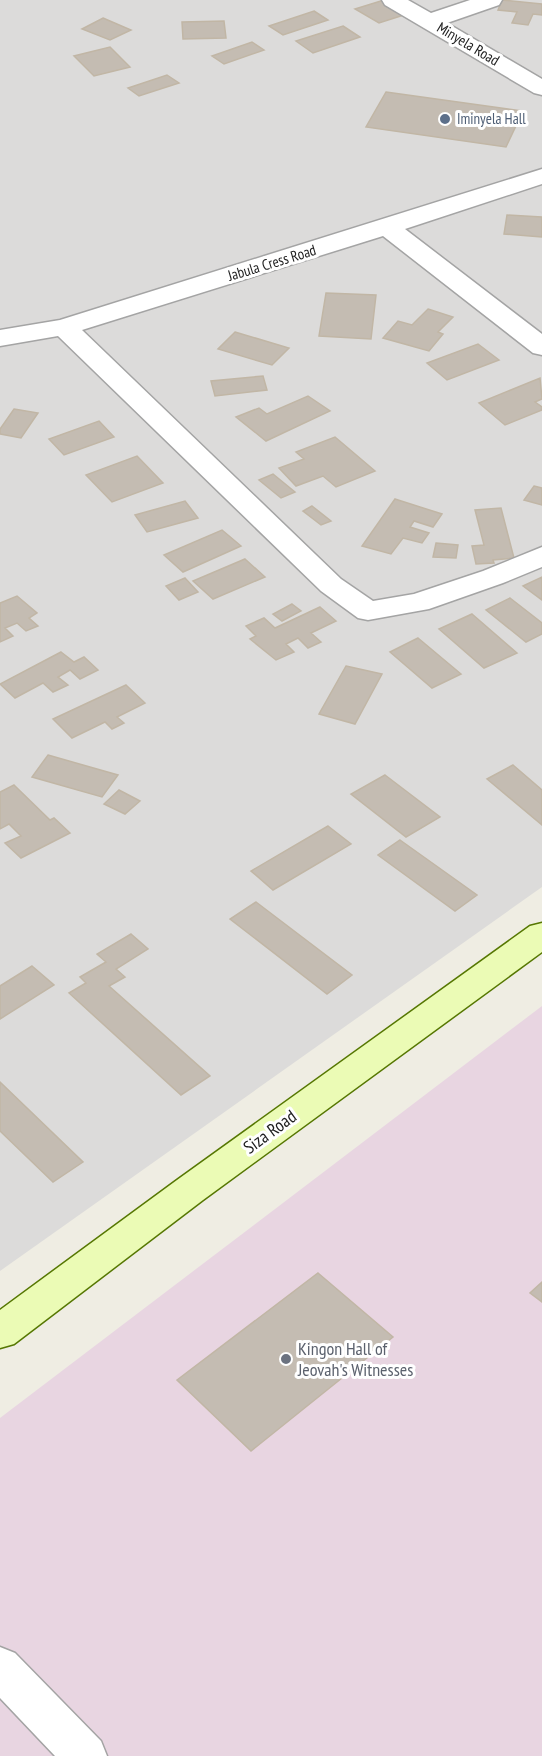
<svg xmlns="http://www.w3.org/2000/svg" width="542" height="1756" font-family="'PT Sans Narrow',sans-serif">
<style>
.residential{fill:#dcdbda}
.industrial{fill:#e8d5e1}
.building{fill:#c4bcb2;stroke:#c1b6a5;stroke-width:1.5}
.lines{fill:none;stroke-linecap:round;stroke-linejoin:round}
.street-casing{stroke:#a4a4a4;stroke-width:3}
.secondary-casing{stroke:#567702;stroke-width:3}
.street{fill:#fff;fill-rule:evenodd}
.secondary{fill:#ebfbb5;fill-rule:evenodd}
.service-dot{fill:#5c6f8a;stroke:#fff;stroke-width:2}
.worship-dot{fill:#6b7280;stroke:#fff;stroke-width:2}
.labels{text-anchor:middle;stroke-width:6;stroke-linejoin:round;paint-order:stroke}
.far-street-label{font-size:15px;fill:#1d1d1d;stroke:#fff}
.far-service-label{font-size:15px;fill:#4e5e75;stroke:#fff;text-anchor:start}
.street-label{font-size:18px;fill:#1d1d1d;stroke:#fff}
.worship-label{font-size:18px;fill:#5b616d;stroke:#fff;text-anchor:start}
</style>
<rect width="100%" height="100%" fill="#efede3"/>
<path class="residential" d="M0,0h542v887l-542,384z"/>
<path class="industrial" d="M542,1006v750h-542v-338z"/>
<path class="building" d="M384,0l23,14 -28,9 -24,-14z
M502,0l40,4v11l-9,-1 -5,11 -16,-2 5,-11 -19,-2z
M314,11l14,9 -45,15 -14,-9z
M103,18l28,12 -21,10 -28,-11z
M224,21l2,17 -43,1 -1,-17z
M343,26l17,11 -47,16 -17,-12z
M252,42l12,8 -40,14 -12,-8z
M110,47l20,20 -36,9 -20,-20z
M167,75l12,8 -40,13 -11,-8z
M386,92l137,19 -17,36 -140,-20z
M507,215l35,2v20l-38,-3z
M326,293l50,2 -5,44 -52,-3z
M428,309l25,8 -15,15 5,2 -14,17 -46,-13 15,-17 14,4z
M235,332l54,16 -17,17 -54,-16z
M478,344l21,16 -52,20 -20,-17z
M263,376l4,14 -52,6 -4,-15z
M540,378l2,21 -7,3 7,5v3l-37,15 -26,-22z
M308,396l22,15 -64,30 -30,-24 23,-9 8,6z
M14,409l24,4 -17,25 -21,-4v-5z
M99,421l15,16 -50,18 -15,-16z
M335,437l40,34 -39,16 -13,-11 -27,10 -17,-18 25,-9 -8,-7z
M137,456l26,27 -51,19 -26,-27z
M273,474l22,18 -14,6 -22,-18z
M534,486l8,2v17l-18,-5z
M395,499l47,15 -9,13 -19,-6 -4,6 19,6 -7,10 -19,-5 -12,16 -29,-8z
M185,501l13,17 -51,14 -12,-17z
M312,506l19,15 -10,4 -18,-14z
M501,508l13,50 -21,2 1,3 -18,1 -4,-18 12,-1 -9,-35z
M222,530l19,16 -58,26 -19,-17z
M436,543l22,2 -2,13 -23,-1z
M245,559l20,18 -52,22 -20,-18z
M542,577v23l-19,-14z
M185,578l13,14 -19,8 -13,-14z
M17,596l20,17 -8,5 9,8 -12,5 -9,-8 -12,5 8,8 -13,6v-39z
M510,598l32,25v11l-16,8 -40,-32z
M292,604l9,7 -19,10 -9,-7z
M320,607l16,14 -25,12 10,9 -13,6 -10,-10 -12,6 8,8 -18,8 -26,-21 6,-3 -10,-10 18,-8 11,10z
M472,614l45,39 -33,15 -45,-39z
M418,638l43,36 -29,14 -42,-36z
M61,652l13,10 10,-5 14,13 -18,9 -10,-9 -12,7 10,8 -15,7 -10,-9 -28,15 -15,-14z
M346,666l36,8 -27,50 -36,-10z
M126,685l19,18 -28,14 7,6 -12,6 -7,-7 -33,16 -19,-19z
M48,755l70,20 -16,22 -70,-20z
M513,765l29,25v35l-55,-46z
M385,775l55,42 -34,20 -55,-43z
M14,785l36,35 4,-2 16,15 -49,25 -16,-15 16,-7 -12,-12 -9,5v-37z
M119,790l21,11 -15,13 -21,-10z
M328,826l23,18 -78,46 -22,-19z
M400,840l77,55 -22,16 -77,-56z
M256,902l96,73 -25,19 -97,-75z
M131,934l17,15 -32,20 9,8 -16,9 101,90 -29,19 -112,-102 17,-10 -6,-6 26,-15 -9,-8z
M32,966l22,19 -54,34v-33z
M0,1082l83,80 -30,20 -53,-51z
M318,1273l75,64 -142,114 -74,-71z
M542,1282v20l-12,-9z"/>
<g class="lines">
<g class="street-casing">
<path id="street" d="M382,0h26l23,13 39,-13h32l-3,5 -52,18 95,56v16l-8,-2 -149,-88z
M542,169v15l-137,45 137,105v21l-9,-2 -150,-117 -301,94 259,249 32,22 41,-7 69,-23 59,-24v20l-39,16 -74,26 -61,11 -10,-2 -37,-27 -263,-255 -58,10v-16l60,-10z
M0,1647l15,6 86,88 6,15h-52l-55,-58z"/>
</g>
<g class="secondary-casing">
<path id="secondary" d="M542,923v29l-339,248 -189,144 -14,4v-38l177,-130 353,-254z"/>
</g>
<use href="#street" class="street"/>
<use href="#secondary" class="secondary"/>
</g>
<circle class="service-dot" cx="445" cy="119" r="6"/>
<circle class="worship-dot" cx="286" cy="1359" r="6"/>
<g class="labels">
<g class="far-street-label">
<text transform="translate(468 44) rotate(31)" y="5">Minyela Road</text>
<text transform="translate(272 263) rotate(-17)" y="5">Jabula Cress Road</text>
</g>
<g class="far-service-label">
<text x="457" y="124">Iminyela Hall</text>
</g>
<g class="street-label">
<text transform="translate(270 1132) rotate(-36)" y="6">Siza Road</text>
</g>
<g class="worship-label">
<text x="298" y="1355">Kingon Hall of<tspan x="298" dy="21">Jeovah's Witnesses</tspan></text>
</g>
</g>
</svg>
